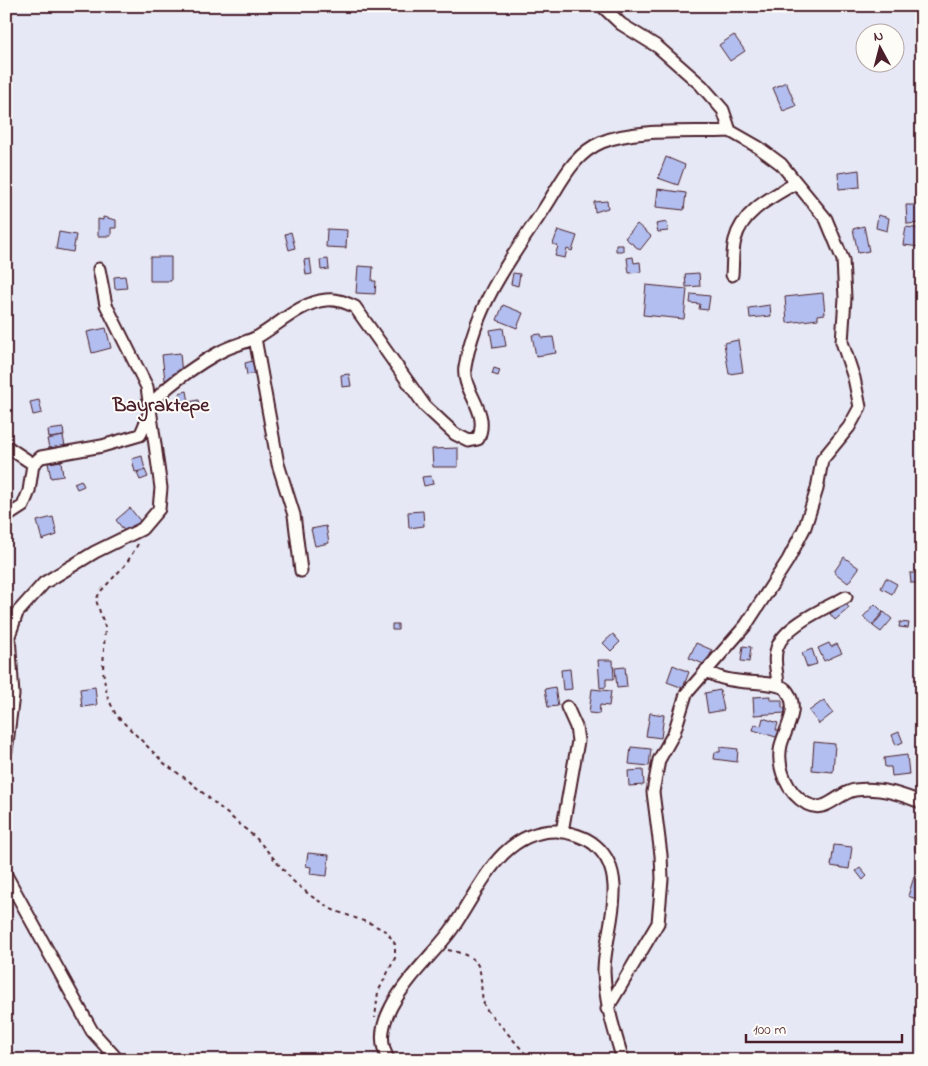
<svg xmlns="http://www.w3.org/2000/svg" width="928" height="1066" font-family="'Indie Flower',sans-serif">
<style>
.building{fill:#b2beef;stroke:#4a1f2b}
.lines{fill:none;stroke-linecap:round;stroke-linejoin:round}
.minor-casing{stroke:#4a1f2b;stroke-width:15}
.path{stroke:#4a1f2b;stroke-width:2;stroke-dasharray:4 4;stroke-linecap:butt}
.minor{stroke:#fdfcf7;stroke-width:11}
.labels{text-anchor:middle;stroke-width:4;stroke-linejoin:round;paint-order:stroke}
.quarter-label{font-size:20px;font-weight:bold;fill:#4a1f2b;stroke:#fdfcf7}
</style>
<rect width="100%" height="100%" fill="#e6e9f5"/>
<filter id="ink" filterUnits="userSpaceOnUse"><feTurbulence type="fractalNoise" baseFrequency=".02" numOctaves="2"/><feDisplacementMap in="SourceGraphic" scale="10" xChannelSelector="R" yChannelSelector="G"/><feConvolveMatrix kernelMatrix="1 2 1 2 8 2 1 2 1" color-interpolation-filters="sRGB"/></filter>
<g filter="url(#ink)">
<path class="building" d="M734,35l11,16 -15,10 -11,-16z
M786,82l10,24 -13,5 -10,-23z
M666,157l19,8 -7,20 -20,-7z
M859,170l1,17 -21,2 -1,-16z
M658,189l28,4 -2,17 -28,-3z
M607,201l1,7 -13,4 -1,-10z
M906,205h16v18l-15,1z
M878,215l11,3 -2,13 -11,-3z
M103,217l13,3v8h-5v8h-13v-17l5,1z
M667,222l1,9 -10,1 -2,-8z
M637,224l14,12 -11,14 -15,-12z
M864,226l5,25 -11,2 -5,-24z
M906,227l16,2 -1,18 -18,-2z
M327,229l20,1 -1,18 -20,-1z
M558,230l19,6 -5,15 -5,-2 -2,9 -10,-2 3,-10 -5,-2z
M59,232l17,3 -3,17 -17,-3z
M291,232l4,16 -6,2 -4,-16z
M616,245h7v6h-7z
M150,257h21v24h-21z
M633,257l1,6 6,-1 1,10 -12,1 -2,-15z
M310,259l2,15 -6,1 -2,-15z
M328,259l1,10 -8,1 -1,-10z
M358,266l15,1 -1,14h4l-1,13 -19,-1z
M513,273l7,1 -2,12 -7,-2z
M699,273l1,13 -14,1 -1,-13z
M125,276l2,12 -12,1 -1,-12z
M646,285l41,4 -3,30 -41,-4z
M823,293l2,21 -7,1v4l-31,4 -2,-26z
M691,294l19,2 -2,14 -9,-1 1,-5 -10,-1z
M503,305l20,8 -6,15 -20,-8z
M770,305l1,11 -21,2 -1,-10z
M106,328l5,20 -19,5 -5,-21z
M503,328l3,18 -13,2 -3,-18z
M541,334l1,4 11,-1 3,16 -20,3 -4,-21z
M738,340l5,32 -14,2 -5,-31z
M180,353l2,22 -11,1v4h-6l-3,-25z
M257,360l2,12 -12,3 -2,-12z
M494,368l6,2 -2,6 -6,-2z
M349,374l2,12 -9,1 -1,-12z
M187,391l2,11 9,-2 1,5 -16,6 -4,-18z
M39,400l3,13 -9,2 -3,-13z
M63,428l1,8 -15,2 -1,-8z
M63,436l2,10 -16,2 -2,-9z
M458,448v19h-25l-1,-18z
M142,456l3,14 -10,2 -3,-13z
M61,461l2,15 -12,2 -3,-15z
M145,470l3,7 -8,3 -3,-7z
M431,476l2,8 -9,2 -2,-9z
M81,480l3,6 -7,3 -3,-6z
M130,508l11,14 -15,11 -10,-13z
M423,511l1,15 -15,2 -1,-16z
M53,517l4,18 -15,5 -5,-19z
M326,526l3,17 -14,3 -4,-17z
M844,557l15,11 -11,15 -14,-11z
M910,573h7l1,10h-7z
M886,578l11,6 -5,10 -11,-6z
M845,602l4,6 -14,12 -5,-6z
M875,604l8,8 -11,13 -9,-8z
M884,612l8,7 -11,13 -8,-6z
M900,622l9,1 -1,5 -9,-1z
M392,624h6v6h-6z
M613,634l7,8 -9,9 -8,-8z
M696,643l16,7 -6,15 -17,-7z
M829,643l2,4 6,-3 5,9 -18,8 -6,-13z
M743,646l8,1 -2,15 -8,-1z
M812,649l5,15 -10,3 -5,-14z
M598,660h15l1,19h-8v8l-6,1z
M673,665l16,7 -6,16 -16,-6z
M625,667l2,20 -10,1 -2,-20z
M570,669l2,20 -9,1 -2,-20z
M95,687l2,18 -15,2 -2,-18z
M555,687l3,19 -10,1 -3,-18z
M592,689l19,2 -2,15 -9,-1 -1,9 -10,-1z
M720,690l4,20 -16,3 -3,-20z
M770,696v4h12v8h3v5l-31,2 -1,-18z
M824,700l9,13 -14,11 -10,-13z
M650,713l14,2 -3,23 -15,-2z
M763,718l15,5 -2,7 5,1 -2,7 -26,-8 2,-6 6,2z
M899,732l4,10 -7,3 -4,-10z
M814,742l21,2 -2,28 -21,-2z
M631,747l20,2 -2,17 -20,-2z
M720,747l18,2 -1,13 -23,-3 1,-7h5z
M907,755l2,19 -17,2 -1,-9h-6l-1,-9z
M643,770l1,15 -15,1 -1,-15z
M922,835v15l-7,1 -1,-15z
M834,845l18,2 -3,22 -18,-3z
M308,853l21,2 -2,21 -17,-2 1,-7 -5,-1z
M860,868l7,8 -4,4 -7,-9z
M914,877l8,3v21l-14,-5z"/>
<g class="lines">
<g class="minor-casing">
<path id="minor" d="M602,6l19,18 37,23 43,38 22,25 7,21 28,16 23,17 45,55 17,41 2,38 -3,44 12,36 6,29 -11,20 -27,33 -5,29 -12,38 -17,33 -42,65 -60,69 -12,39 -15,27 -6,32 8,63 1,24 -4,44 -51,86
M732,275c1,-11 0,-24 3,-35 7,-29 37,-43 61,-57
M255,338l23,126 16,51 7,56
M6,446l27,18
M6,517l17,-11 6,-15 4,-27 8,-7 61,-11 38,-11c7,-12 9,-27 18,-38 12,-14 45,-36 62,-45 12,-7 26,-9 39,-16 20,-12 43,-34 67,-36 11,-1 19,2 29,7l70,99 30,28 14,7 9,-2c13,-28 -17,-48 -13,-72 10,-60 44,-107 77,-155 18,-26 29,-57 60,-70 34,-14 91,-9 128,-11
M706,670c23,19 72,7 81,21 13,18 -1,36 -6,54 -5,22 6,48 26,59 20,10 30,-11 48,-14 22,-3 47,4 67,13
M778,683c-1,-11 -5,-24 -1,-35 7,-23 49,-40 69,-51
M6,751l7,-56 -4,-59 8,-23 27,-30 51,-31 47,-23 17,-20 2,-21 -14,-101 -41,-82 -7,-36
M562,832l16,-91 -2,-14 -9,-20
M6,875l86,156 26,29
M389,1060c-28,-44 40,-98 63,-131 27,-38 48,-99 105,-98 12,1 29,6 38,14 37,31 9,87 9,126 1,32 10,59 19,89"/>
</g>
<path class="path" d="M138,544l-12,20 -26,28 -4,8 9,27 -2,43 2,15 3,13 8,17 49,49 24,17 68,58 36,42 18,15 22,14 39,14 15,8 8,12v14l-17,34 -3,26
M448,950c45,9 27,25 37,58l46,52"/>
<use href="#minor" class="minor"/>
</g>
</g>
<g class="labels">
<g class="quarter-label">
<text x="161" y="411">Bayraktepe</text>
</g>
</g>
<rect width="928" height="1066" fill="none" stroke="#fdfcf7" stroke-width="25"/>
<rect x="12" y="12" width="903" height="1041" fill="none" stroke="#4a1f2b" stroke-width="2" filter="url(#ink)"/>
<g transform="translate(880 48) rotate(353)"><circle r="24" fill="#fdfcf7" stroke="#b5a4a5"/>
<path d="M0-4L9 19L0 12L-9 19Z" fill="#4a1f2b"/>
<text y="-8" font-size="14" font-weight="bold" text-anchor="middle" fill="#4a1f2b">N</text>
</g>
<path d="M746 1034v8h156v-8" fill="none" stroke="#4a1f2b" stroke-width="2.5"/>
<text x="753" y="1034" font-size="15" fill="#4a1f2b" stroke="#fdfcf7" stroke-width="4" paint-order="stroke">100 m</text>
</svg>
